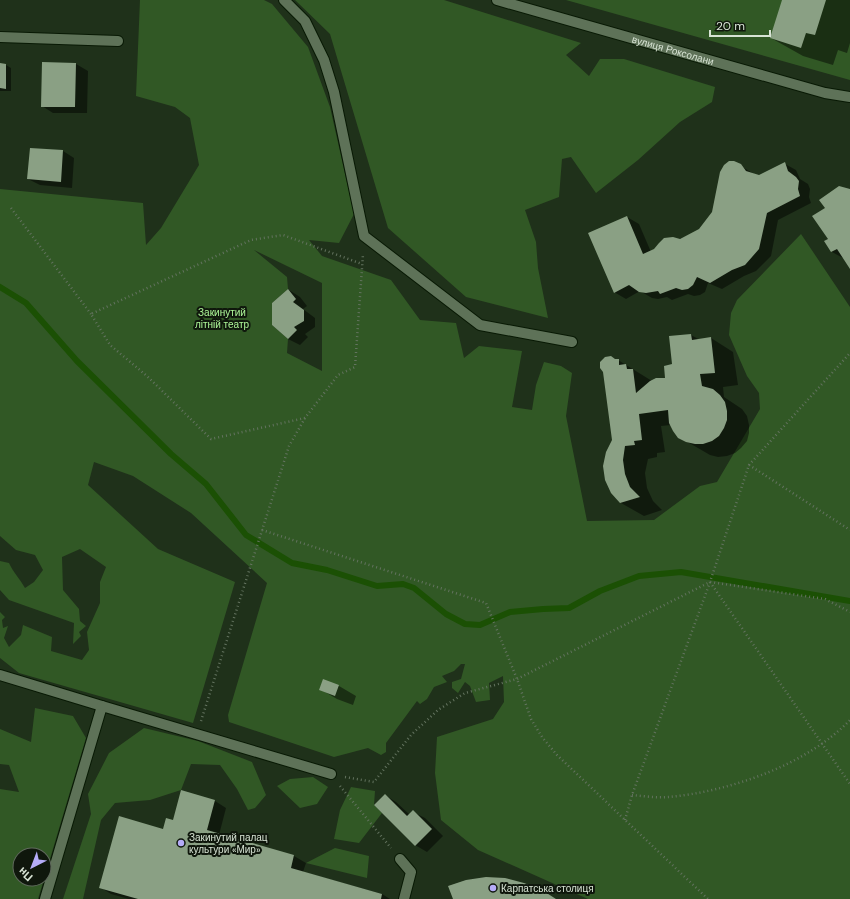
<svg xmlns="http://www.w3.org/2000/svg" width="850" height="899" font-family="'DM Sans',sans-serif">
<style>
.green{fill:#315825;fill-rule:evenodd}
.shadow{fill:#0007}
.lines{fill:none;stroke-linecap:round;stroke-linejoin:round}
.stream{stroke:#1b5004;stroke-width:6}
.building{fill:#8aa084}
.minor-casing{stroke:#081904;stroke-width:12}
.path{stroke:#63735f;stroke-width:2.5;stroke-dasharray:1 3;stroke-linecap:butt}
.minor{stroke:#5e7258;stroke-width:10}
.poi-dot{fill:#b5acf8;stroke:#0f170c;stroke-width:1.5}
.labels{text-anchor:middle;stroke-width:4;stroke-linejoin:round;paint-order:stroke}
.street-label{font-size:10px;fill:#d7e3d4;stroke:#0f170c}
.park-label{font-size:10px;fill:#adf798;stroke:#0f170c}
.poi-label{font-size:10px;fill:#d7e3d4;stroke:#0f170c;text-anchor:start}
</style>
<rect width="100%" height="100%" fill="#1f311a"/>
<path class="green" d="M140,0h124l8,4 36,43 22,60 24,107 -15,29 -30,-3 13,16 69,24 29,40 36,3 8,35 15,-12 43,5 -10,56 20,3 4,-25 8,-23 17,4 11,7 -6,43 21,105 67,-1 46,-34 17,-4 43,-73 -1,-16 -12,-17 -18,-41 2,-22 6,-13 64,-66 49,73v592h-262l-110,-49 -37,-30 -6,-47 2,-36 56,-18 11,-17 -1,-26 -14,7 1,17 -14,2 -6,-16 -5,-4 -7,11 -6,-5v-6l9,-3 4,-15h-4l-7,7 -12,5 5,6 -13,5 -7,12 -7,5 -3,-3 -31,42v9l-5,3 -13,-7 -34,9 -105,-35 -1,-7 39,-132 -76,-70 -58,-37 -39,-14 -6,23 70,64 77,33 -42,141 -174,-50 -19,-15v-46l5,5 -3,3 1,8 5,-2 -4,12 5,9 12,-12 2,-10 29,12 -1,14 31,9 7,-10 -2,-18 13,-29v-21l6,-15 -26,-18 -18,8 1,33 16,19 1,12 6,5 -7,6 2,4 -8,8 1,-21 -65,-23 -9,-10v-29l9,2c4,9 11,16 16,25l9,-6 9,-12 -8,-15 -19,-5 -16,-14v-347l143,14 3,42 15,-17 38,-63 -9,-47 -15,-11 -39,-11zM254,250l68,33v88l-35,-18 1,-14 -16,-14v-22l16,-14 -1,-12z
M295,0h149l137,43 -15,12 23,21 11,-17h24l91,28 -3,15 -32,20 -42,38 -42,33 -25,-36 -9,2 -3,38 -34,13 11,32 2,26 10,50 -82,-21 -78,-69 -58,-194z
M566,0h284v80z
M35,708l38,8 13,22 -42,141v-24h-24v24h24l-6,20h-38v-110l19,3 -10,-27 -9,-1v-35l31,13z
M144,728l54,13 54,21 14,33 -11,13 -7,2 -11,-21 -17,-24 -29,-1 -10,26 -31,10 -35,3 -14,17 -18,79h-20l28,-85 -3,-20 21,-41z
M313,777l15,10 -11,17 -17,4 -23,-22 13,-7z
M351,787l24,4 -1,14 8,8 -23,30 -25,-4 6,-29z
M335,848l34,8 -2,22 -61,-15z"/>
<path class="shadow" d="M783,0h67v43l-3,10 -9,-3 -5,15 -30,-9 -32,-18z
M43,63l33,1 12,7 -1,42h-34l-11,-7z
M0,64l6,1 5,3v23h-11z
M63,151l11,7 -2,30 -32,-3 -12,-6z
M734,162l20,12 5,2 26,-12 11,6 4,9 8,5 2,5 -1,8 2,6 -33,17 -7,36 -15,15 -12,5 -22,13 -14,-6 -3,9 -5,3 -6,1 -6,-2 -16,6 -5,-3 -9,2 -6,-1 -12,-7 -14,8 -12,-7 13,-75 12,7 12,28 49,-22 13,-18z
M850,190v77l-7,-9 -11,-6 -7,-10 4,-3 -3,-31z
M289,290l11,7 7,9 -4,3 12,9v9l-10,7 3,3 -8,8 -12,-6z
M691,335l9,5 11,-2 22,14 5,33 -15,2 1,10 18,12 5,7 2,9v8l-2,8 -6,7 -6,5 -8,3 -9,1 -8,-2 -31,-18 -8,-12 -10,1 4,26 -8,1v4l-9,2 -3,14 2,15 6,13 9,9 -18,6 -23,-13 -8,-63 2,-80h3l34,21 14,-2z
M323,681l16,5 17,10 -3,9 -16,-6 -17,-10z
M182,792l33,9 11,7 -7,27 75,21 12,7 -3,9 79,22 8,5h-261l-18,-5 -11,-7 74,-66z
M385,795l11,7 14,13 3,-3 12,6 18,18 -16,16 -12,-7z"/>
<g class="lines">
<path class="stream" d="M0,287l26,16 51,58 94,93 35,30 40,51 46,28 35,7 50,16 26,-2 11,4 32,26 19,10 15,1 30,-13 33,-3 26,-1 31,-17 39,-15 42,-4 169,29"/>
</g>
<path class="building" d="M782,0h44l-11,35 -9,-2 -5,15 -31,-10z
M42,62l34,1 -1,44h-34z
M0,63l6,1v25l-6,-1z
M30,148l33,2 -2,32 -34,-3z
M729,161h5l7,3 5,7 13,4 26,-13 3,9 8,6 3,4 -1,8 2,7 -33,17 -8,36 -14,16 -13,5 -22,13 -13,-6 -4,8 -5,4 -6,1 -6,-2 -16,6 -2,-3 -12,2 -7,-1 -10,-7 -15,8 -26,-60 39,-17 16,38 11,-5 5,-6 5,-5 9,-1 7,2 19,-10 13,-17 8,-40 4,-7z
M839,186l11,3v80l-13,-20 -6,3 -7,-11 4,-2 -16,-23 13,-8 -6,-8z
M288,289l8,10 -3,3 11,8v11l-10,6 3,3 -9,9 -16,-14v-22z
M691,334l1,6 19,-3 4,36 -15,1 2,12 11,3 7,6 5,7 2,9v9l-3,8 -5,8 -7,5 -9,3h-8l-9,-2 -8,-4 -5,-7 -4,-8 -1,-13 -29,4 3,26 -8,1 1,4 -10,1 -2,14 2,14 5,13 10,10 -20,6 -9,-10 -6,-13 -2,-14 3,-14 6,-12 -9,-68 -3,-4v-6l5,-5 6,-1 4,3h4v6l7,-1 1,5h6l3,24 14,-12 6,-3h9l-1,-12 8,-2 -3,-28z
M323,679l16,6 -4,11 -16,-6z
M181,790l34,10 -8,30 87,25 -3,13 91,26 -1,5h-243l-39,-11 20,-72 44,13 3,-11 7,2z
M385,794l22,22 6,-6 19,19 -17,17 -41,-41z
M486,877l19,1 19,5 18,7 14,9h-103l-5,-13 18,-6z"/>
<g class="lines">
<g class="minor-casing">
<g id="minor">
<path d="M284,0l21,21 19,39 10,32 30,144 116,89 92,17"/>
<path id="s1" d="M497,0l328,93 25,4"/>
<path d="M0,37l118,4"/>
<path d="M0,675l102,31"/>
<path d="M400,859l11,13 -7,27"/>
<path d="M45,899l57,-193 229,68"/>
</g>
</g>
<path class="path" d="M11,208l80,106
M305,418l-94,21 -64,-63 -37,-31 -19,-31 160,-74 32,-5 79,29
M749,465l101,65
M262,530l224,73 31,76 14,40 11,18 15,18 151,144
M710,582l140,202
M201,721l88,-275 16,-28 33,-43 17,-8 8,-113
M345,777l29,5 37,-47 27,-25 27,-17 52,-14 193,-97 115,17 25,13
M340,786l51,62
M632,795c11,1 24,3 36,2 60,-5 139,-32 182,-77
M625,820l7,-25 78,-213 39,-117 101,-112"/>
<use href="#minor" class="minor"/>
</g>
<g class="poi-dot">
<circle cx="181" cy="843" r="4"/>
<circle cx="493" cy="888" r="4"/>
</g>
<g class="labels">
<g class="street-label">
<text dy="4" stroke="none"><textPath href="#s1" startOffset="183">вулиця Роксолани</textPath></text>
</g>
<g class="park-label">
<text x="222" y="316">Закинутий<tspan x="222" dy="12">літній театр</tspan></text>
</g>
<g class="poi-label">
<text x="189" y="841">Закинутий палац<tspan x="189" dy="12">культури «Мир»</tspan></text>
<text x="501" y="892">Карпатська столиця</text>
</g>
</g>
<g transform="translate(32 867) rotate(222)"><circle r="19" fill="#0f170c" stroke="#5f695c"/>
<path d="M0-3L7 15L0 10L-7 15Z" fill="#b5acf8"/>
<text y="-6" font-size="11" font-weight="bold" text-anchor="middle" fill="#d7e3d4">Пн</text>
</g>
<path d="M710 30v6h60v-6" fill="none" stroke="#d7e3d4" stroke-width="2"/>
<text x="716" y="30" font-size="12" fill="#d7e3d4" stroke="#0f170c" stroke-width="3" paint-order="stroke">20 m</text>
</svg>
